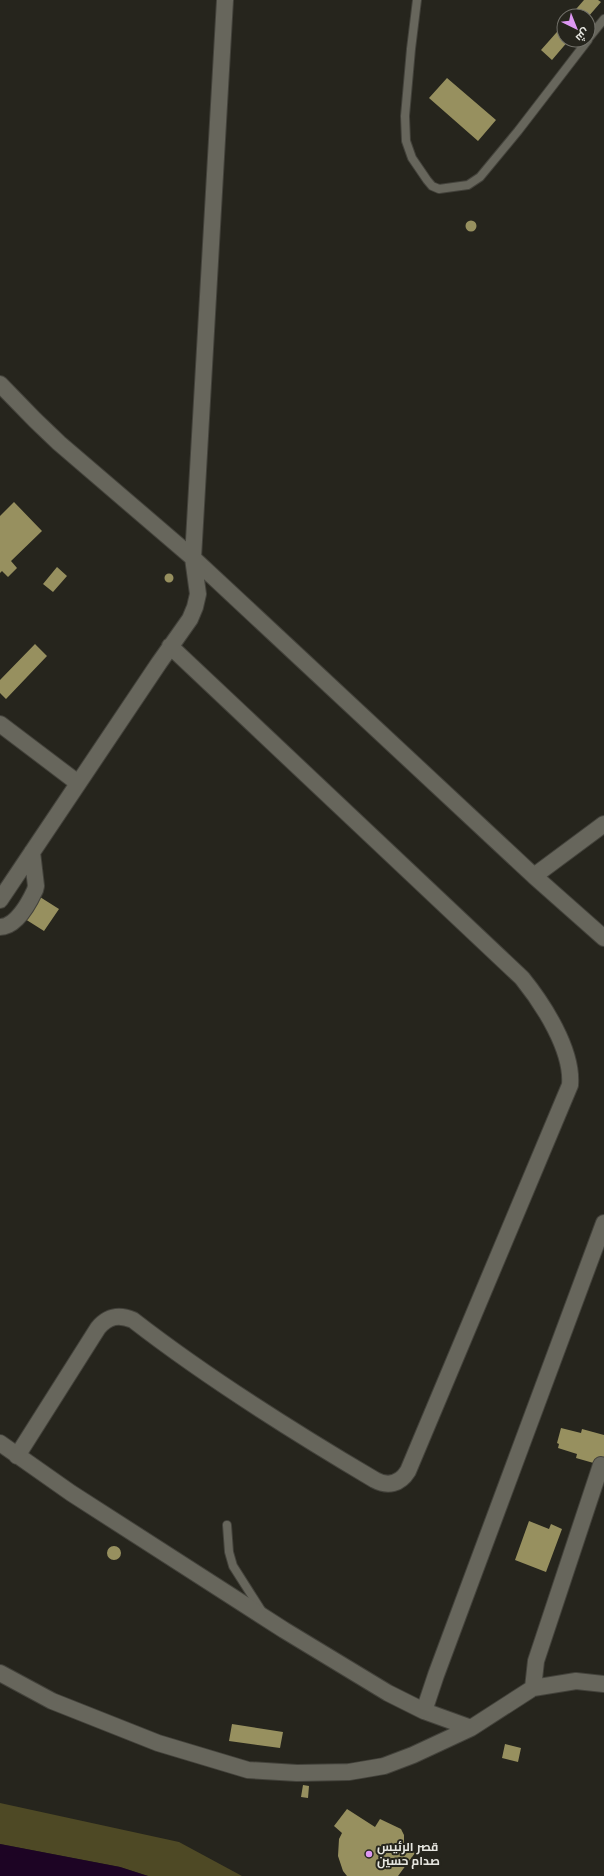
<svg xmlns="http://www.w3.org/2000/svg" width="604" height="1876" font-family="Raleway,Cairo,sans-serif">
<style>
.green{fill:#4e4925}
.water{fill:#1d0424}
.building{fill:#97905f}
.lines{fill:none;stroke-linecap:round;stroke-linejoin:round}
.lane-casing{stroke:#43423b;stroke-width:10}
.street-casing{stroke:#43423b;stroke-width:18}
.lane{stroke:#67665c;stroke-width:8}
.street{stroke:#67665c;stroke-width:16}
.poi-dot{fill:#de98f3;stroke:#26251d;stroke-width:1.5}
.labels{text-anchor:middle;stroke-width:4;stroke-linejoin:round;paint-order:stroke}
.poi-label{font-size:12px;font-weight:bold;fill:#e6e6e0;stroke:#26251d;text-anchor:start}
</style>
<rect width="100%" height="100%" fill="#26251d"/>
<path class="green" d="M0,1803l179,39 63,34h-94l-28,-9 -120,-23z"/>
<path class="water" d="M0,1844l120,23 28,9h-148z"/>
<path class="building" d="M584,0h14l3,2 -13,15v-1h-18z
M564,24v16h5l-17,20 -11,-10z
M447,78l49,42 -18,21 -49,-43z
M465.5 226a5.5 5.5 0 1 1 11 0a5.5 5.5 0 1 1-11 0Z
M14,502l28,29 -31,30 6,7 -9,9 -6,-6 -2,2v-57z
M57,567l10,9 -14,16 -10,-8z
M164.5 578a4.5 4.5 0 1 1 9 0a4.5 4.5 0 1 1-9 0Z
M35,644l12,12 -41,43 -6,-6v-13z
M40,897l19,12 -15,22 -19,-12z
M561,1428l20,5 1,-4 22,6v31l-28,-8 1,-4 -19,-6 1,-4 -2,-1z
M529,1521l20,8 2,-5 11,5 -16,43 -31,-12z
M107 1553a7 7 0 1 1 14 0a7 7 0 1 1-14 0Z
M232,1724l51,8 -3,16 -51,-7z
M505,1744l16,4 -3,14 -16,-4z
M303,1785l6,1 -1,12 -7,-1z
M347,1809l28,18 5,-8 21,10 3,6v11l11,7 -17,23h-51l-4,-5 -5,-15 1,-17 3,-6 -8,-7z"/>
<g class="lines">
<g class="lane-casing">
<path id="lane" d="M417,0l-6,49 -6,67 1,25 6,17 15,22 5,6 7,3 29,-4 12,-8 38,-46 70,-91
M588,39l16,-20
M227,1525l2,27 4,14 28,44"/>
</g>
<g class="street-casing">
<path id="street" d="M225,0l-32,558 341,318 70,62
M0,384l35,36 24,23 134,115 5,36 -3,13 -5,12 -31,44 -159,237
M0,724l78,59
M534,876l70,-52
M0,927c16,0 29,-24 35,-37l1,-4 -4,-34
M604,1223l-168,452 -12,36 47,17 62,-40 43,-7 28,3
M0,1443l71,50 213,137 104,63 36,18
M17,1456l81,-128c10,-12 21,-14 35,-8 76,59 159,111 242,160 13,7 25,4 33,-9l162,-386c3,-35 -27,-81 -48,-107l-352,-332
M0,1673l52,28 106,42 90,27 49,3 52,-1 35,-6 29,-11 58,-27
M533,1688l3,-27 65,-196"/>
</g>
<use href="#lane" class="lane"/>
<use href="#street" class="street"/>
</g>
<circle class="poi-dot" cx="369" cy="1854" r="4"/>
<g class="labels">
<g class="poi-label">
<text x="377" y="1851">قصر الرئيس<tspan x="377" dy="14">صدام حسين</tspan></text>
</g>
</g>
<g transform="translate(576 28) rotate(137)"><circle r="19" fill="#26251d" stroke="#73726b"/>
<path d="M0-3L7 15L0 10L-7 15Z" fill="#de98f3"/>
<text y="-6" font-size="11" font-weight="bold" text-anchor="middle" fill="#e6e6e0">ش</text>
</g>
</svg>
